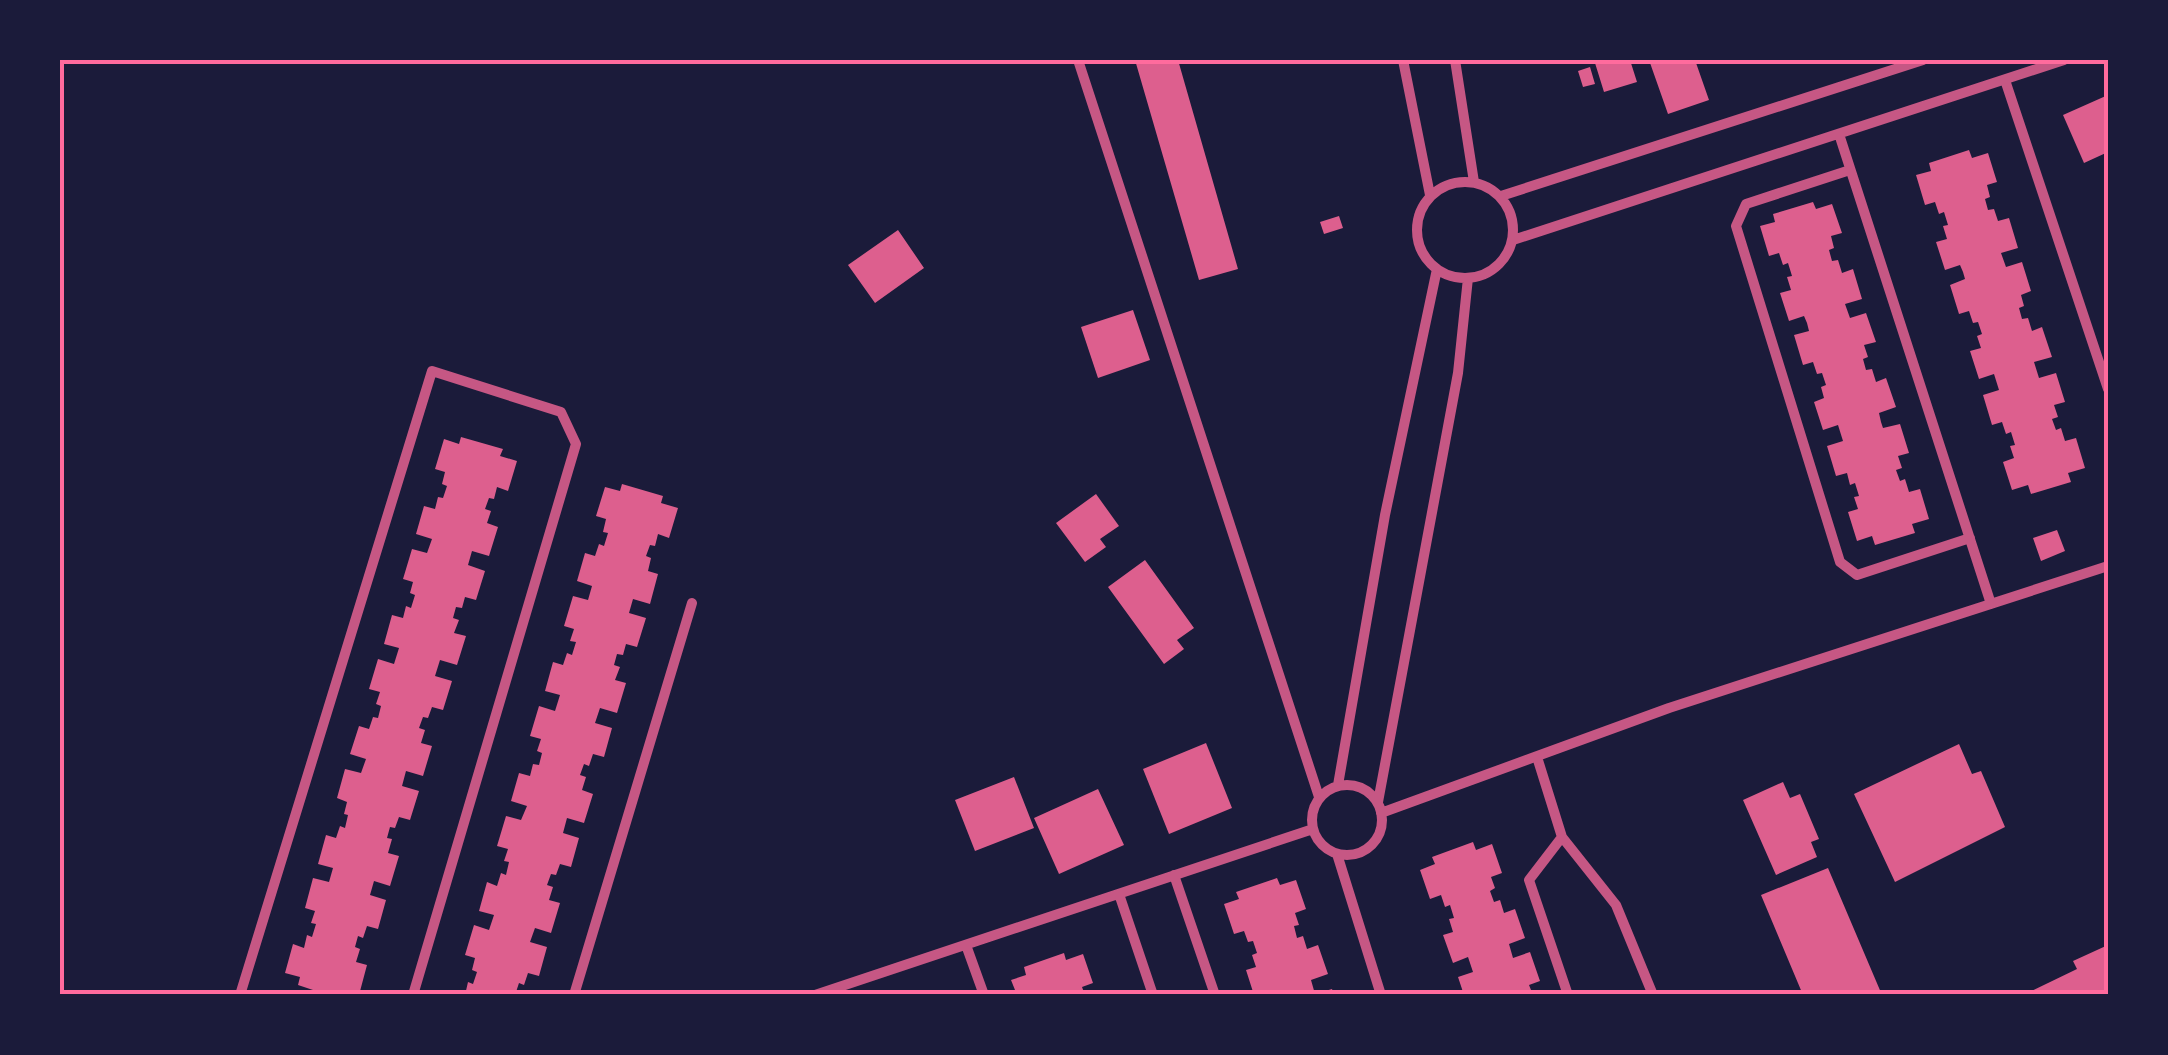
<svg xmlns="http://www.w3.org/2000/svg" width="2168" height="1055" font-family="Cabin,sans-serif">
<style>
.building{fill:#dd5f8e}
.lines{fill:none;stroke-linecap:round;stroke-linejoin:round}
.minor{stroke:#c65784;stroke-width:10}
.neatline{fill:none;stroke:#ff6b9d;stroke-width:4}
</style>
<rect width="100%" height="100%" fill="#1b1b3a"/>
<path class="building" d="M1135,60h43l60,209 -39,11z
M1603,60h27l7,22 -33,10 -9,-29z
M1649,60h46l14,40 -41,14z
M1590,67l5,17 -12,3 -5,-16z
M2108,95v57l-24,11 -21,-48z
M1969,150l3,8 16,-5 9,29 -10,3 3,12 -5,2 3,11 6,-1 4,12 11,-3 9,30 -17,5 5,14 16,-5 9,29 -10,4 3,11 -5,2 3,11 6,-1 4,13 10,-4 10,30 -18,5 5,16 17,-5 9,29 -11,3 4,12 -6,2 4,11 5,-2 4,13 11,-3 9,30 -17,5 3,9 -40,12 -3,-9 -16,5 -9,-28 11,-4 -4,-12 5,-1 -4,-13 -5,2 -4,-12 -10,3 -9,-30 16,-5 -5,-16 -15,5 -9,-28 11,-3 -4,-12 5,-2 -4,-12 -5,1 -4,-12 -10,3 -9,-29 15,-6 -2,-7 -3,-7 -15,5 -9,-28 11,-3 -4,-13 5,-1 -4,-13 -5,2 -4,-12 -10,3 -9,-30 15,-4 -2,-8z
M1813,202l3,7 16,-5 10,29 -11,3 3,12 -5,2 3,11 6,-1 4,13 11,-4 9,30 -17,5 5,14 16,-5 10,29 -12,3 4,12 -5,2 3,11 6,-1 4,13 10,-4 10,29 -17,6 2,9 2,6 17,-4 9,29 -11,3 4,12 -6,2 4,11 5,-2 4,13 11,-3 9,30 -17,5 3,9 -40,12 -3,-9 -15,5 -9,-29 10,-3 -4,-12 5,-1 -4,-13 -5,2 -3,-12 -11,3 -9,-30 16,-5 -5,-16 -15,5 -9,-28 10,-4 -3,-11 5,-2 -4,-12 -5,1 -4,-12 -10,3 -9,-30 15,-4 -2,-8 -3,-7 -15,5 -9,-28 11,-3 -4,-13 5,-1 -4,-13 -5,2 -4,-12 -10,3 -9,-30 15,-4 -2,-8z
M1339,216l4,12 -19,6 -4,-12z
M898,230l26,38 -49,35 -27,-38z
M1133,310l17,50 -52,18 -17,-51z
M461,437l42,12 -3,7 17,5 -9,30 -11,-4 -3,12 -5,-1 -4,11 6,2 -4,12 11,4 -9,29 -17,-5 -4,14 17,6 -9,29 -11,-3 -3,11 -6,-1 -3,11 6,2 -5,13 12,3 -9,29 -17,-5 -5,16 17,5 -9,29 -11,-3 -4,11 -5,-1 -4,11 6,2 -4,13 11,3 -9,30 -17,-5 -4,15 17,5 -9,29 -11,-3 -4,11 -5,-1 -3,11 5,1 -4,14 11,3 -9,30 -16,-5 -4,14 16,5 -8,29 -11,-3 -4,12 -5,-2 -3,11 5,2 -4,13 11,3 -8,30 -18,-5 -1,5h-12l-30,-10 2,-8 -15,-4 8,-29 11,4 3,-13 5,2 4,-13 -5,-1 4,-12 -10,-3 8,-30 16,4 4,-14 -15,-4 8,-29 10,3 4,-12 5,2 3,-13 -4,-1 3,-12 -10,-4 8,-29 16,4 5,-14 -16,-5 9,-28 10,3 4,-12 5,1 3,-12 -5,-2 4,-12 -11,-3 9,-30 16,5 5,-16 -15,-4 8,-29 11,3 3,-12 5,2 4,-13 -5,-2 3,-11 -10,-3 9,-30 15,4 5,-14 -16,-5 8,-28 11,3 3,-12 5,1 4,-12 -5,-2 3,-12 -10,-3 9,-30 15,5z
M622,484l41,12 -2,7 17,5 -9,30 -11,-4 -3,12 -5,-1 -4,11 5,2 -3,13 10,3 -8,30 -17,-5 -4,14 17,5 -9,29 -11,-3 -3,11 -6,-1 -3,11 6,2 -5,13 11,3 -9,30 -17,-5 -5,15 17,5 -8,29 -11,-3 -4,12 -5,-2 -4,11 6,2 -4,13 11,4 -9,29 -17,-5 -4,15 16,5 -8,29 -11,-3 -4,11 -5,-1 -4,11 6,2 -4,13 11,3 -9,30 -16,-5 -5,14 17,5 -8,29 -11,-3 -4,12 -5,-2 -4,12h-50l3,-13 5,2 4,-12 -5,-2 3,-12 -10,-3 9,-30 15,5 5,-15 -15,-4 8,-29 10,4 4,-13 5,2 3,-13 -5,-1 4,-12 -11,-3 9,-30 15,4 6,-14 -16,-5 8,-28 11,3 3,-12 6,1 3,-12 -5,-2 4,-12 -11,-3 9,-30 16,5 5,-16 -15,-4 8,-29 10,3 4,-12 5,2 4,-13 -6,-1 4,-12 -10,-3 9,-30 15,4 4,-14 -15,-5 8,-28 10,3 4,-12 5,2 4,-13 -5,-1 3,-13 -10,-3 9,-29 15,4z
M1096,494l23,32 -19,13 6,8 -21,15 -29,-39z
M2057,530l8,21 -24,10 -8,-23z
M1145,560l49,68 -17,12 7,9 -20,15 -56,-77z
M1206,743l26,65 -63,26 -26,-65z
M1959,744l13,30 9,-3 24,56 -110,55 -41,-88z
M1014,777l20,51 -59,23 -20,-51z
M1783,782l7,16 10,-4 19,45 -8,3 6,15 -41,18 -33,-75z
M1098,789l26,56 -65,29 -25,-56z
M1473,842l3,8 16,-6 10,29 -11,4 4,11 -5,3 4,11 6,-2 4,13 11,-4 10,29 -16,6 4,14 17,-6 10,29 -11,4 4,10h-69l-6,-18 15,-5 -5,-15 -15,6 -10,-28 10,-3 -4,-13 5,-1 -4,-13 -5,2 -4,-12 -11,4 -10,-29 15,-6 -3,-7z
M1828,868l54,127h-79l-42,-100z
M1277,878l3,7 16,-5 10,29 -11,4 4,12 -5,1 3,12 6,-2 4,13 11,-4 10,29 -17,6 4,14 17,-5 2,6h-80l-8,-25 10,-3 -4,-12 5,-2 -4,-12 -5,1 -4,-11 -10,3 -10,-30 15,-5 -3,-7z
M2108,945v46l-8,4h-77l54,-26 -4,-8z
M1064,953l2,7 17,-6 10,29 -11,4 3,8h-68l-6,-15 15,-5 -2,-8z"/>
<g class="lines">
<path class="minor" d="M1078,60l241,737
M1403,60l27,135
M1455,60l19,122
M2005,80l103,309
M1839,134l152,470
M1850,170l-104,34 -10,22 104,336 17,13 113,-37
M1417 230a48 48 0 1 1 96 0a48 48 0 1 1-96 0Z
M1501,196l422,-136
M1513,240l551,-180
M1537,757l25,80 -33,43 39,115
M1338,785l47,-270 52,-246
M1312 820a35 35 0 1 1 70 0a35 35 0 1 1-70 0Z
M1378,802l80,-429 10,-95
M1381,813l288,-105 439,-142
M1562,837l54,68 37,90
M1337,854l44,141
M1174,875l41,120
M1119,894l34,101
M966,945l18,50
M240,995l192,-624 129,41 15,32 -163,551
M574,995l118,-392
M815,995l498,-166"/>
</g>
<rect width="2168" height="1055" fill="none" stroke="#1b1b3a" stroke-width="125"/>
<rect x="62" y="62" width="2044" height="930" class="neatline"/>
</svg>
